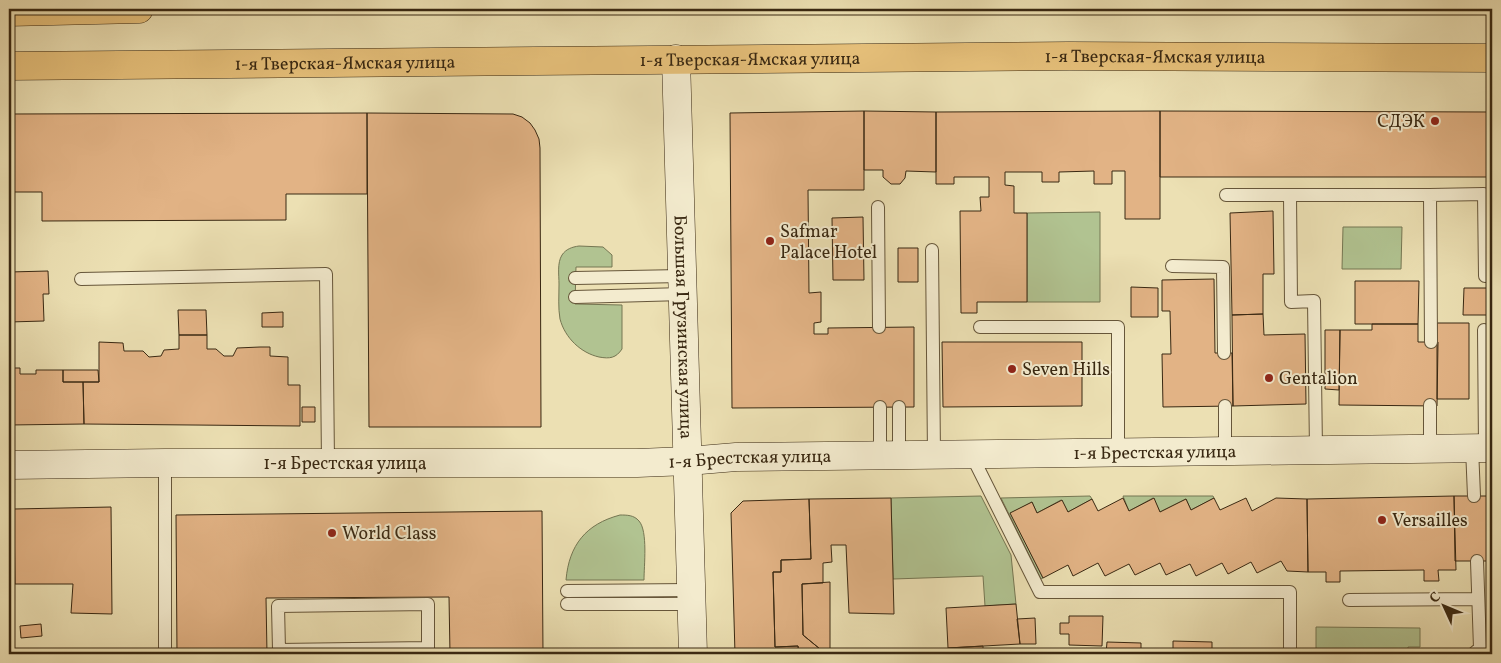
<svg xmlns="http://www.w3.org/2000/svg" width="1501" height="663" font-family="Vollkorn,serif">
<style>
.green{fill:#b1c391;stroke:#757652}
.building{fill:#e2b385;stroke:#392812}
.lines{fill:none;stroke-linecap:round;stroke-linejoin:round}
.lane-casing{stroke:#66563a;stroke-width:14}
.secondary-casing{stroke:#392812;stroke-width:29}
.primary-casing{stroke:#392812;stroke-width:29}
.lane{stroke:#f3ebce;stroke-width:12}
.secondary{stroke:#f3ebce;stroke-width:28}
.primary{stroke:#e6c07a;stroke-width:28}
.poi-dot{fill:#8f2418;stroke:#f3ebce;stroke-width:2}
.labels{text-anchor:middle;stroke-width:4;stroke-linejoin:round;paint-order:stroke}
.street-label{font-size:18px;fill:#392812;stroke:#f3ebce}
.poi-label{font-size:18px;fill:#392812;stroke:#f3ebce;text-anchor:start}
</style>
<rect width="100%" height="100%" fill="#ece0b3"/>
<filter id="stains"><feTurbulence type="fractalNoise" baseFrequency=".004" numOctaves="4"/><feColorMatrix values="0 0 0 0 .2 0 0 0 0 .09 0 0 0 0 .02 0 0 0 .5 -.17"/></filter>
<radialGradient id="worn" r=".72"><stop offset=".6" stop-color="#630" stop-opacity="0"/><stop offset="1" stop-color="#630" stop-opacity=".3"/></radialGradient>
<path class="green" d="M1100,212v90h-73v-89z
M1343,227h59l-1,42h-59z
M579,246l24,1 9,8v12h-36l-1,37 47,1v44c-6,9 -12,10 -23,8 -18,-4 -34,-19 -39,-38 -2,-11 -1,-23 -1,-35 0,-9 -2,-21 3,-29 4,-6 10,-8 17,-9z
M981,496l30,59 5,49 -31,2 -2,-30 -90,3 -2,-81z
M1090,496l2,3 -24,13 -7,-12 -24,13 -5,-11 -21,11 32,65 -2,1 -40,-81z
M1123,496h90l1,2 -23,12 -5,-11 -26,13 -7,-14 -24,13z
M620,515c7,0 14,0 19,6 9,10 5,45 5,59h-78c3,-35 20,-56 54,-65z
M1316,627l104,1v19h-12v7h-92z"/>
<path class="building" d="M864,111v79h-56l1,103 12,-1v30l-7,1v11h14v-6l86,-1v80l-182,1 -2,-295z
M864,111l72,1v60l-30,-1 -1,7 -5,6h-9l-8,-7v-7h-19z
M1160,111l332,1v65h-332z
M1160,111v108h-35v-48h-13v13h-18v-13l-35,1v10h-17v-10h-37v13l9,1v27h13v89h-50v11h-16l-1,-102h21l-1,-14h9v-20h-35v7h-18v-72z
M367,113v81h-81v26l-244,1v-29h-33v-78z
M367,113l146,1 9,3 8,6 5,7 4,9 1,9 1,279h-172z
M1273,211l1,63h-11v40l-31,1 -2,-102z
M863,217l1,63h-31l-1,-62z
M898,248h20v34h-20z
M48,271l1,23h-6l1,27 -35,1v-50z
M1214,279l1,74h17l1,53 -70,1 -1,-53h9l-1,-43h-8v-31z
M1355,281h64l-1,43h-63z
M1131,287l27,1v29h-27z
M1464,288h26v27h-27z
M178,310h28l1,25h-28z
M283,312v15h-21v-14z
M1263,314l1,21 41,-1 1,70 -73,2 -1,-91z
M1437,323h32v76h-32z
M1372,324h46v18h20l-1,64 -98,-1 1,-75h32z
M1325,330h15l-1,60 -14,-1z
M179,335h28v14h9l8,7h9l4,-8 23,-1h10v9l18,1v28h12v41l-216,-2 -1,-42h16v-40l24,1 1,8h19l6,6 12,-1 3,-6 15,-1z
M942,342h140v64l-139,1z
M9,368h11v6h16v-4h27v12h20l1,42 -75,1z
M63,370h35l1,12h-36z
M302,407h13v15h-13z
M1454,496l2,74h-18l1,11h-15v-11l-84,1v11h-14v-10h-18l-1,-73z
M1454,496h38v65h-37z
M891,498l3,116 -45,-1 -3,-68h-15l1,17 -9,1v20l-21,1 1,51 17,14v5h-21l-1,-8 -23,1 -2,-75h8v-12l30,-1 -2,-60z
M1123,498l6,13 25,-13 6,14 26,-13 5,11 23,-12 6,12 26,-12 6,13 24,-13 31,1 1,73 -21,-1 -6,-10 -24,12 -6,-11 -23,12 -6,-11 -26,13 -6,-12 -24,11 -6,-12 -25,12 -6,-11 -24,12 -7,-13 -25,13 -5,-11 -25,13 -33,-65 22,-11 5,11 25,-13 6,12 24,-13 6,12z
M809,499l2,60 -30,1v12h-8l2,75 23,-1 1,8h-64l-4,-141 12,-12z
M111,507l1,107 -41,-1 2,-29h-58l-1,-75z
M542,511l1,143h-93l-1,-57 -183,1 1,56h-90l-1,-139z
M830,582v67h-10l-17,-14 -1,-51z
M1016,604l4,40 -72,4 -2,-40z
M1069,616h34l-1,30 -33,-1v-11h-9v-11h9z
M1035,618l1,26h-16l-3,-25z
M41,624l1,12 -21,2 -1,-12z
M1173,641l39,1v12h-39z
M1107,642l34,1v11h-35z
M983,646v8h-35v-6z"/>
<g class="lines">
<g class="lane-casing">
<path id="lane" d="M1226,195h204l1,147
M1290,195l1,107 23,-1 2,149
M1430,195l54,-1 1,82
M878,207l1,120
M932,250l2,205
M1172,266l51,1 1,86
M575,278l107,-2
M81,279l245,-5 2,188
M575,297l108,-3
M980,327h138v125
M1484,330l1,118
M1225,406v45
M880,407v48
M899,407v48
M1472,448l2,48
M1430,449v-44
M971,454l69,138h250v62
M165,463v191
M567,591l124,-1
M1349,600l129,-1
M567,604h124
M428,648l-149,2 -1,-44 150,-2v50
M1473,654l7,-6 -3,-87"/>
</g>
<g class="secondary-casing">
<g id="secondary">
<path id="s1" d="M676,59l17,595"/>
<path id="s2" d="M9,465l156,-2h472l51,-2 48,-4 756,-9"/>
</g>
</g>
<g class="primary-casing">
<g id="primary">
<path d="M9,12l130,-3"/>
<path id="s3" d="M9,66l1060,-10 423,2"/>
</g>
</g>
<use href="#lane" class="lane"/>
<use href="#secondary" class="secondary"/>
<use href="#primary" class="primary"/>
</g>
<g class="poi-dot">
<circle cx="1435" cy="121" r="5"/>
<circle cx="770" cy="241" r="5"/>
<circle cx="1012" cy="369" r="5"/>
<circle cx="1269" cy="378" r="5"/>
<circle cx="1382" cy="520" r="5"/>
<circle cx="332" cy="533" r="5"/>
</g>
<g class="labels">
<g class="street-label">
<text dy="6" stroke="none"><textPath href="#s3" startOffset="1146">1-я Тверская-Ямская улица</textPath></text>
<text dy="6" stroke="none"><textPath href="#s3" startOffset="741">1-я Тверская-Ямская улица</textPath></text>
<text dy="6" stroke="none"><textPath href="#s3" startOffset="336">1-я Тверская-Ямская улица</textPath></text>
<text dy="6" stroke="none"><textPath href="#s1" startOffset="268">Большая Грузинская улица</textPath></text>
<text dy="6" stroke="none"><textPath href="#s2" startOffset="1146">1-я Брестская улица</textPath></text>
<text dy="6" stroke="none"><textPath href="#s2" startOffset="741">1-я Брестская улица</textPath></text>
<text dy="6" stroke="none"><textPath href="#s2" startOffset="336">1-я Брестская улица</textPath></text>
</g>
<g class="poi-label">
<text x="1425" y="127" text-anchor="end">СДЭК</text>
<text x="780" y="237">Safmar<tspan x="780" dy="21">Palace Hotel</tspan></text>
<text x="1022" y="375">Seven Hills</text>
<text x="1279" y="384">Gentalion</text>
<text x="1392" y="526">Versailles</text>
<text x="342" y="539">World Class</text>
</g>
</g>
<rect width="1501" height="663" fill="none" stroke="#ece0b3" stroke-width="30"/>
<rect x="10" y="10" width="1481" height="643" fill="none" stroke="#392812" stroke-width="2.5"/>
<rect x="15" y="15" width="1471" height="633" fill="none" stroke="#392812"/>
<g transform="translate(1444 606) rotate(314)" stroke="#f3ebce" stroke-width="4" paint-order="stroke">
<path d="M0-4L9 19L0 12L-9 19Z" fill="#392812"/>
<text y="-8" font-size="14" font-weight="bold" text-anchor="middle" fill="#392812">С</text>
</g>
<rect width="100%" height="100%" filter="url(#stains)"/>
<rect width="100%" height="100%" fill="url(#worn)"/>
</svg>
